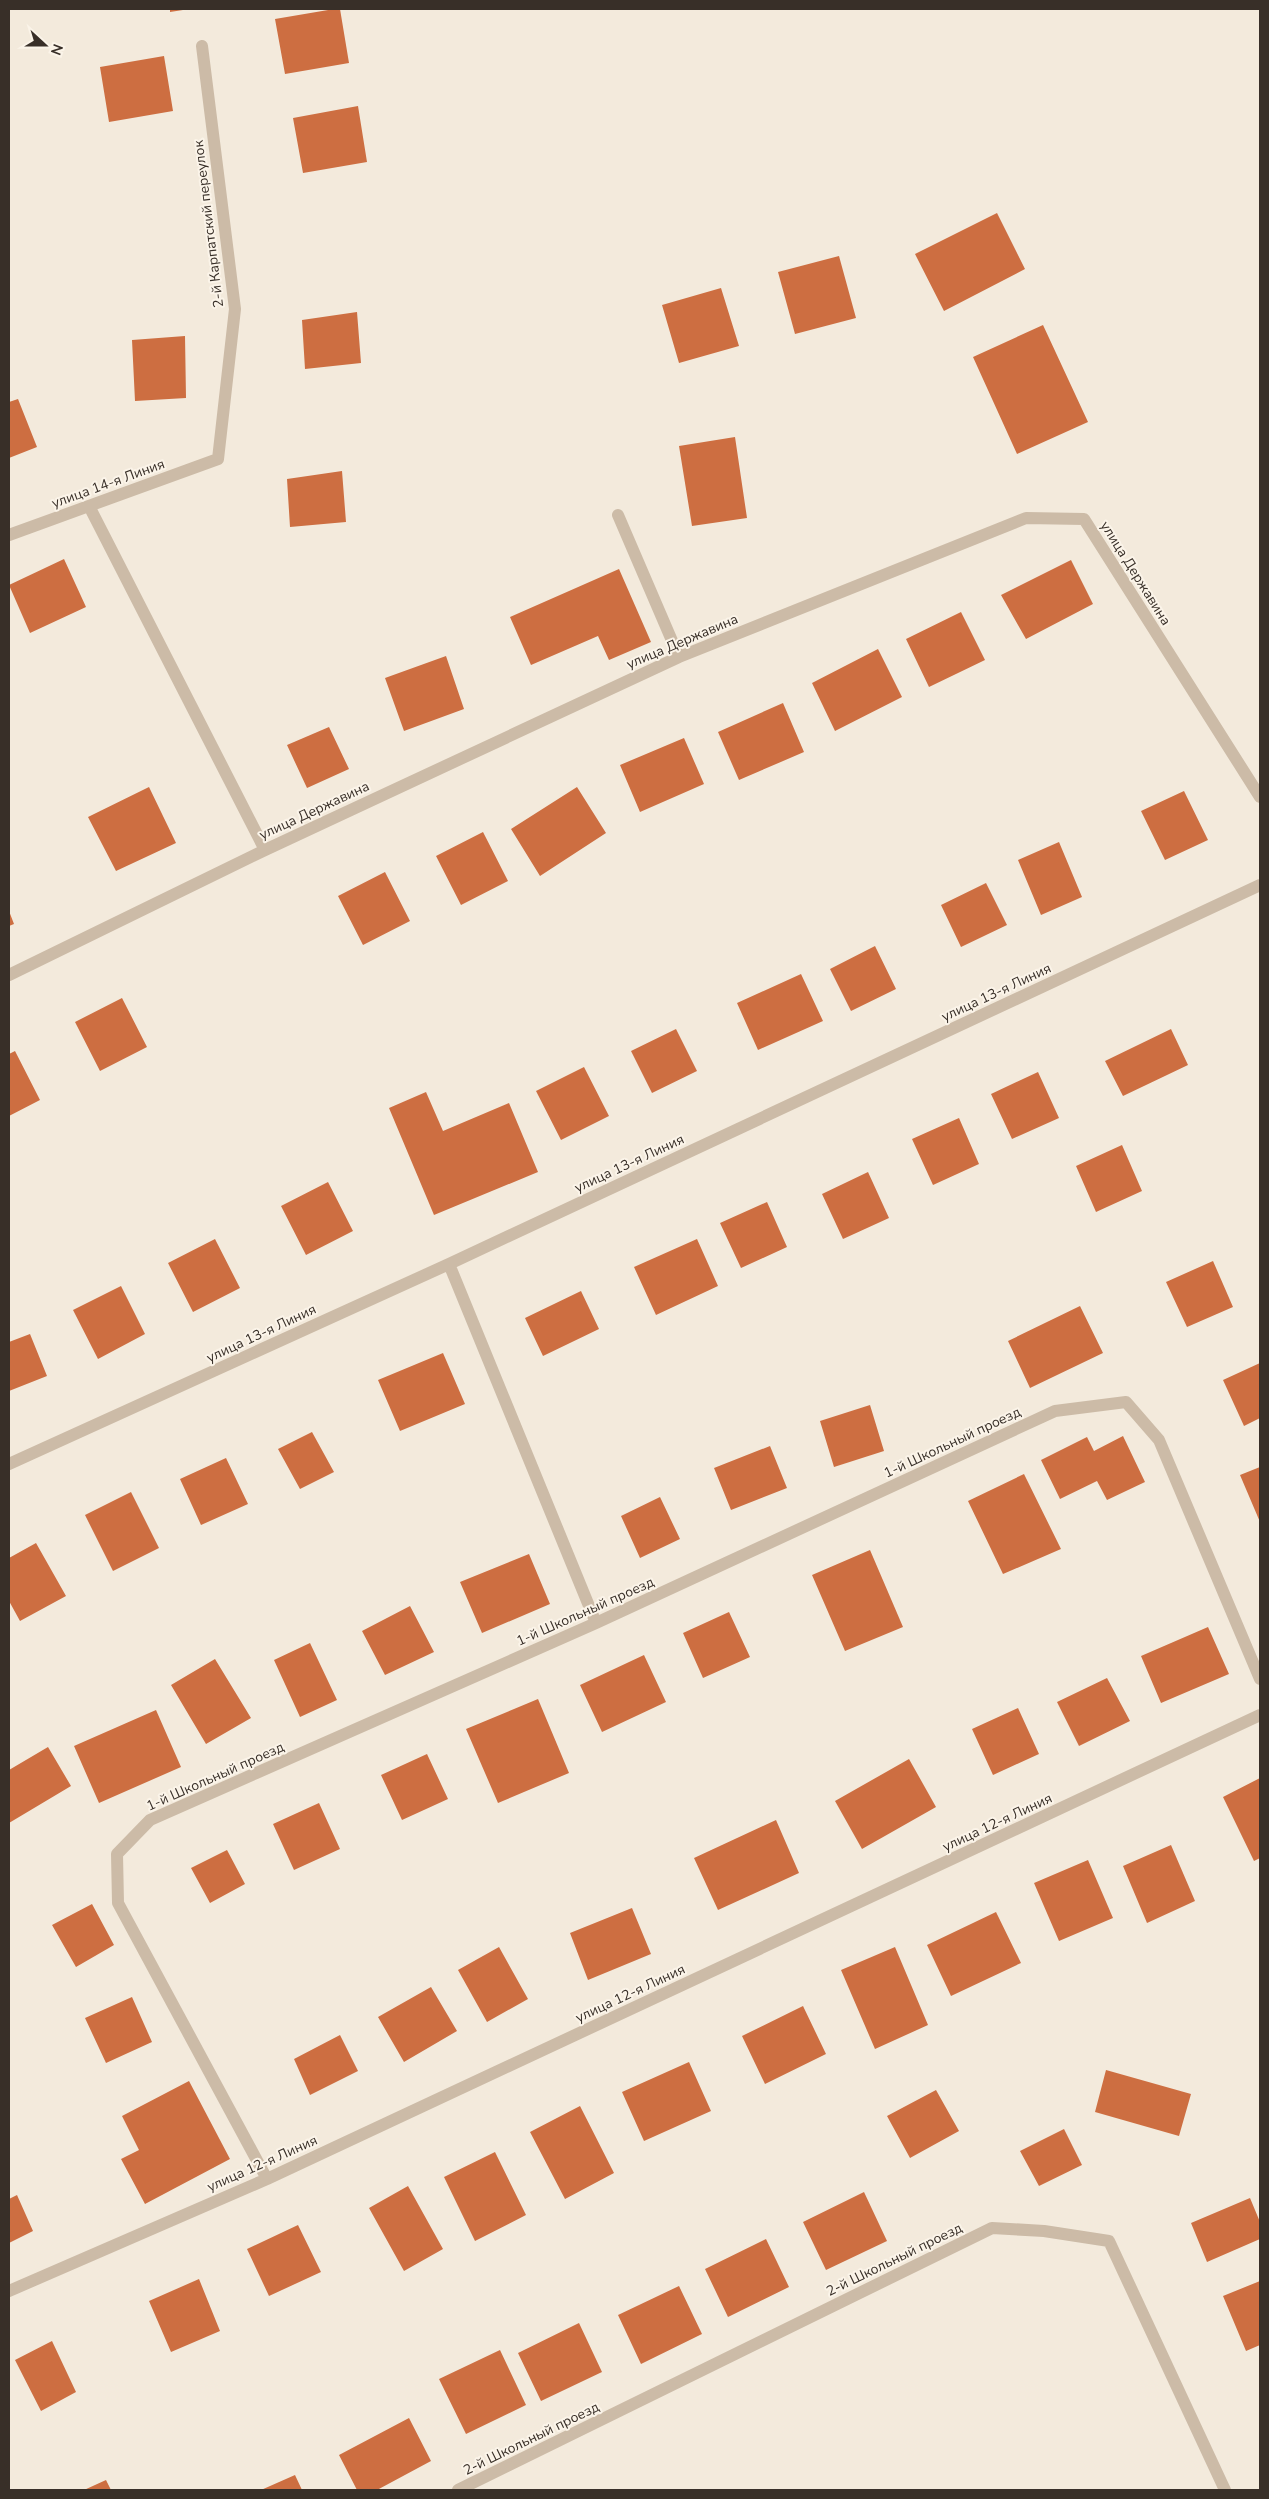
<svg xmlns="http://www.w3.org/2000/svg" width="1269" height="2499" font-family="'Nunito Sans',sans-serif">
<style>
.building{fill:#cd6e41}
.lines{fill:none;stroke-linecap:round;stroke-linejoin:round}
.minor{stroke:#ccbba7;stroke-width:12}
.labels{text-anchor:middle;stroke-width:4;stroke-linejoin:round;paint-order:stroke}
.street-label{font-size:14px;fill:#382f28;stroke:#fbf4e9}
</style>
<rect width="100%" height="100%" fill="#f3eadc"/>
<path class="building" d="M170,9h12l1,1 -13,2z
M334,9h6l9,54 -64,11 -10,-55z
M164,56l9,55 -64,11 -9,-55z
M358,106l9,56 -64,11 -10,-55z
M997,213l28,56 -81,42 -29,-57z
M839,256l17,62 -61,16 -17,-62z
M721,288l18,58 -60,17 -17,-58z
M357,312l4,51 -56,6 -3,-49z
M1043,325l45,97 -71,32 -44,-97z
M185,336l1,62 -51,3 -3,-61z
M18,399l19,48 -28,11v-56z
M735,437l12,81 -55,8 -13,-80z
M342,471l4,51 -56,5 -3,-48z
M64,559l22,48 -56,26 -21,-48z
M1071,560l22,44 -67,35 -25,-44z
M619,569l32,73 -42,18 -11,-24 -67,29 -21,-48z
M961,612l24,48 -56,27 -23,-48z
M878,649l24,48 -67,34 -23,-48z
M446,656l18,53 -60,22 -19,-53z
M783,703l21,49 -65,28 -21,-48z
M329,727l20,42 -42,19 -20,-43z
M684,738l20,46 -64,28 -20,-47z
M149,787l27,56 -60,28 -28,-54z
M577,787l29,46 -66,43 -29,-47z
M1184,791l24,49 -43,20 -24,-49z
M483,832l25,49 -47,24 -25,-49z
M1059,842l23,55 -41,18 -23,-55z
M385,872l25,49 -47,24 -25,-49z
M986,883l21,42 -46,22 -20,-42z
M9,911l5,13 -5,2z
M875,946l21,43 -45,22 -21,-42z
M801,974l22,47 -65,29 -21,-47z
M122,998l25,49 -47,24 -25,-49z
M676,1029l21,42 -45,22 -21,-42z
M1171,1029l17,36 -65,31 -18,-35z
M15,1051l25,49 -31,16v-62z
M584,1067l25,49 -48,24 -25,-49z
M1038,1072l21,46 -47,21 -21,-45z
M426,1092l17,39 66,-28 29,69 -104,43 -45,-107z
M959,1118l20,46 -46,21 -21,-46z
M1122,1145l20,46 -46,21 -20,-46z
M868,1172l21,46 -46,21 -21,-45z
M328,1182l25,49 -47,24 -25,-49z
M767,1202l20,45 -46,21 -21,-45z
M215,1239l25,49 -47,24 -25,-49z
M697,1239l21,47 -62,29 -22,-48z
M1213,1261l20,46 -46,20 -21,-45z
M121,1286l24,48 -47,25 -25,-49z
M581,1291l18,38 -56,27 -18,-38z
M1080,1306l23,47 -73,35 -22,-47z
M30,1334l17,42 -38,15v-49z
M443,1353l22,51 -65,27 -22,-51z
M1260,1363v55l-16,8 -21,-46z
M870,1405l14,46 -50,16 -14,-46z
M312,1432l22,40 -34,17 -22,-40z
M1123,1436l22,46 -38,18 -10,-19 -37,18 -19,-39 46,-23 7,14z
M770,1446l17,42 -56,22 -17,-42z
M226,1458l22,46 -47,21 -21,-46z
M1260,1467v55l-20,-47z
M1024,1474l37,75 -58,25 -35,-73z
M131,1492l28,56 -46,23 -28,-56z
M660,1497l20,42 -40,19 -19,-42z
M36,1543l30,53 -46,25 -11,-20v-43z
M870,1550l33,77 -58,24 -33,-76z
M529,1554l21,50 -68,29 -22,-51z
M410,1606l24,46 -49,23 -23,-44z
M729,1612l21,45 -47,21 -20,-45z
M1208,1627l21,47 -68,29 -20,-47z
M310,1643l27,57 -37,17 -26,-57z
M644,1655l22,47 -64,30 -22,-47z
M215,1659l36,59 -45,26 -35,-59z
M1107,1678l23,43 -51,25 -22,-44z
M538,1699l31,74 -71,30 -32,-74z
M1018,1708l21,46 -46,21 -21,-46z
M156,1710l25,57 -82,36 -25,-57z
M48,1747l23,39 -62,37v-53z
M427,1754l21,45 -46,21 -21,-45z
M909,1759l27,48 -74,42 -27,-48z
M1260,1778v80l-6,3 -31,-64z
M319,1803l21,46 -46,21 -21,-46z
M776,1820l23,53 -81,37 -24,-52z
M1171,1845l24,56 -48,22 -24,-57z
M227,1850l18,34 -35,19 -19,-35z
M1088,1860l25,58 -54,23 -25,-58z
M92,1904l22,41 -38,22 -24,-42z
M632,1908l19,46 -63,26 -18,-47z
M996,1912l25,51 -70,33 -24,-51z
M499,1947l29,52 -41,23 -29,-52z
M895,1947l33,78 -53,24 -34,-79z
M431,1987l26,44 -53,31 -26,-45z
M132,1997l20,45 -46,21 -21,-45z
M803,2006l23,48 -61,30 -23,-48z
M340,2035l18,36 -48,24 -16,-36z
M689,2062l22,49 -67,30 -22,-49z
M1106,2070l85,24 -12,42 -84,-24z
M189,2081l41,78 -85,45 -24,-45 18,-9 -17,-34z
M936,2090l23,41 -49,27 -23,-42z
M580,2106l34,67 -49,26 -35,-67z
M1064,2129l18,36 -43,21 -19,-35z
M495,2152l31,63 -51,26 -31,-64z
M408,2186l35,63 -39,22 -35,-63z
M864,2192l23,49 -61,29 -23,-48z
M17,2195l16,36 -24,12v-44z
M1250,2198l10,24v17l-53,23 -16,-39z
M298,2225l23,47 -52,24 -22,-47z
M766,2239l23,48 -61,30 -23,-48z
M199,2279l21,52 -49,21 -22,-51z
M1260,2281v64l-14,6 -23,-55z
M679,2286l23,48 -61,30 -23,-49z
M579,2323l23,49 -61,29 -23,-48z
M52,2341l24,51 -35,19 -26,-51z
M500,2350l26,55 -60,29 -27,-55z
M409,2418l22,43 -54,29h-20l-18,-35z
M295,2475l7,15h-41z
M106,2480l5,10h-27z"/>
<g class="lines">
<path class="minor" d="M89,506l176,344
M618,515l61,142
M9,535l209,-76 17,-150 -33,-263
M9,975l256,-125 414,-193 347,-139 58,1 176,278
M449,1264l147,359
M9,1464l440,-200 811,-379
M267,2179l-149,-276 -1,-49 33,-34 446,-197 459,-212 71,-9 33,38 101,239
M9,2291l258,-112 993,-464
M458,2490l534,-262 52,3 65,10 116,249"/>
</g>
<g class="labels">
<g class="street-label">
<text transform="translate(208 224) rotate(-97)" y="5">2-й Карпатский переулок</text>
<text transform="translate(108 483) rotate(-20)" y="5">улица 14-я Линия</text>
<text transform="translate(1136 573) rotate(58)" y="5">улица Державина</text>
<text transform="translate(682 641) rotate(-23)" y="5">улица Державина</text>
<text transform="translate(314 810) rotate(-25)" y="5">улица Державина</text>
<text transform="translate(996 992) rotate(-25)" y="5">улица 13-я Линия</text>
<text transform="translate(629 1163) rotate(-25)" y="5">улица 13-я Линия</text>
<text transform="translate(261 1333) rotate(-25)" y="5">улица 13-я Линия</text>
<text transform="translate(952 1442) rotate(-25)" y="5">1-й Школьный проезд</text>
<text transform="translate(585 1611) rotate(-24)" y="5">1-й Школьный проезд</text>
<text transform="translate(215 1776) rotate(-24)" y="5">1-й Школьный проезд</text>
<text transform="translate(997 1822) rotate(-25)" y="5">улица 12-я Линия</text>
<text transform="translate(630 1993) rotate(-25)" y="5">улица 12-я Линия</text>
<text transform="translate(262 2163) rotate(-24)" y="5">улица 12-я Линия</text>
<text transform="translate(894 2259) rotate(-26)" y="5">2-й Школьный проезд</text>
<text transform="translate(531 2438) rotate(-26)" y="5">2-й Школьный проезд</text>
</g>
</g>
<rect width="1269" height="2499" fill="none" stroke="#382f28" stroke-width="20"/>
<g transform="translate(45 45) rotate(111)" stroke="#fbf4e9" stroke-width="4" paint-order="stroke">
<path d="M0-4L9 19L0 12L-9 19Z" fill="#382f28"/>
<text y="-8" font-size="14" font-weight="bold" text-anchor="middle" fill="#382f28">N</text>
</g>
</svg>
